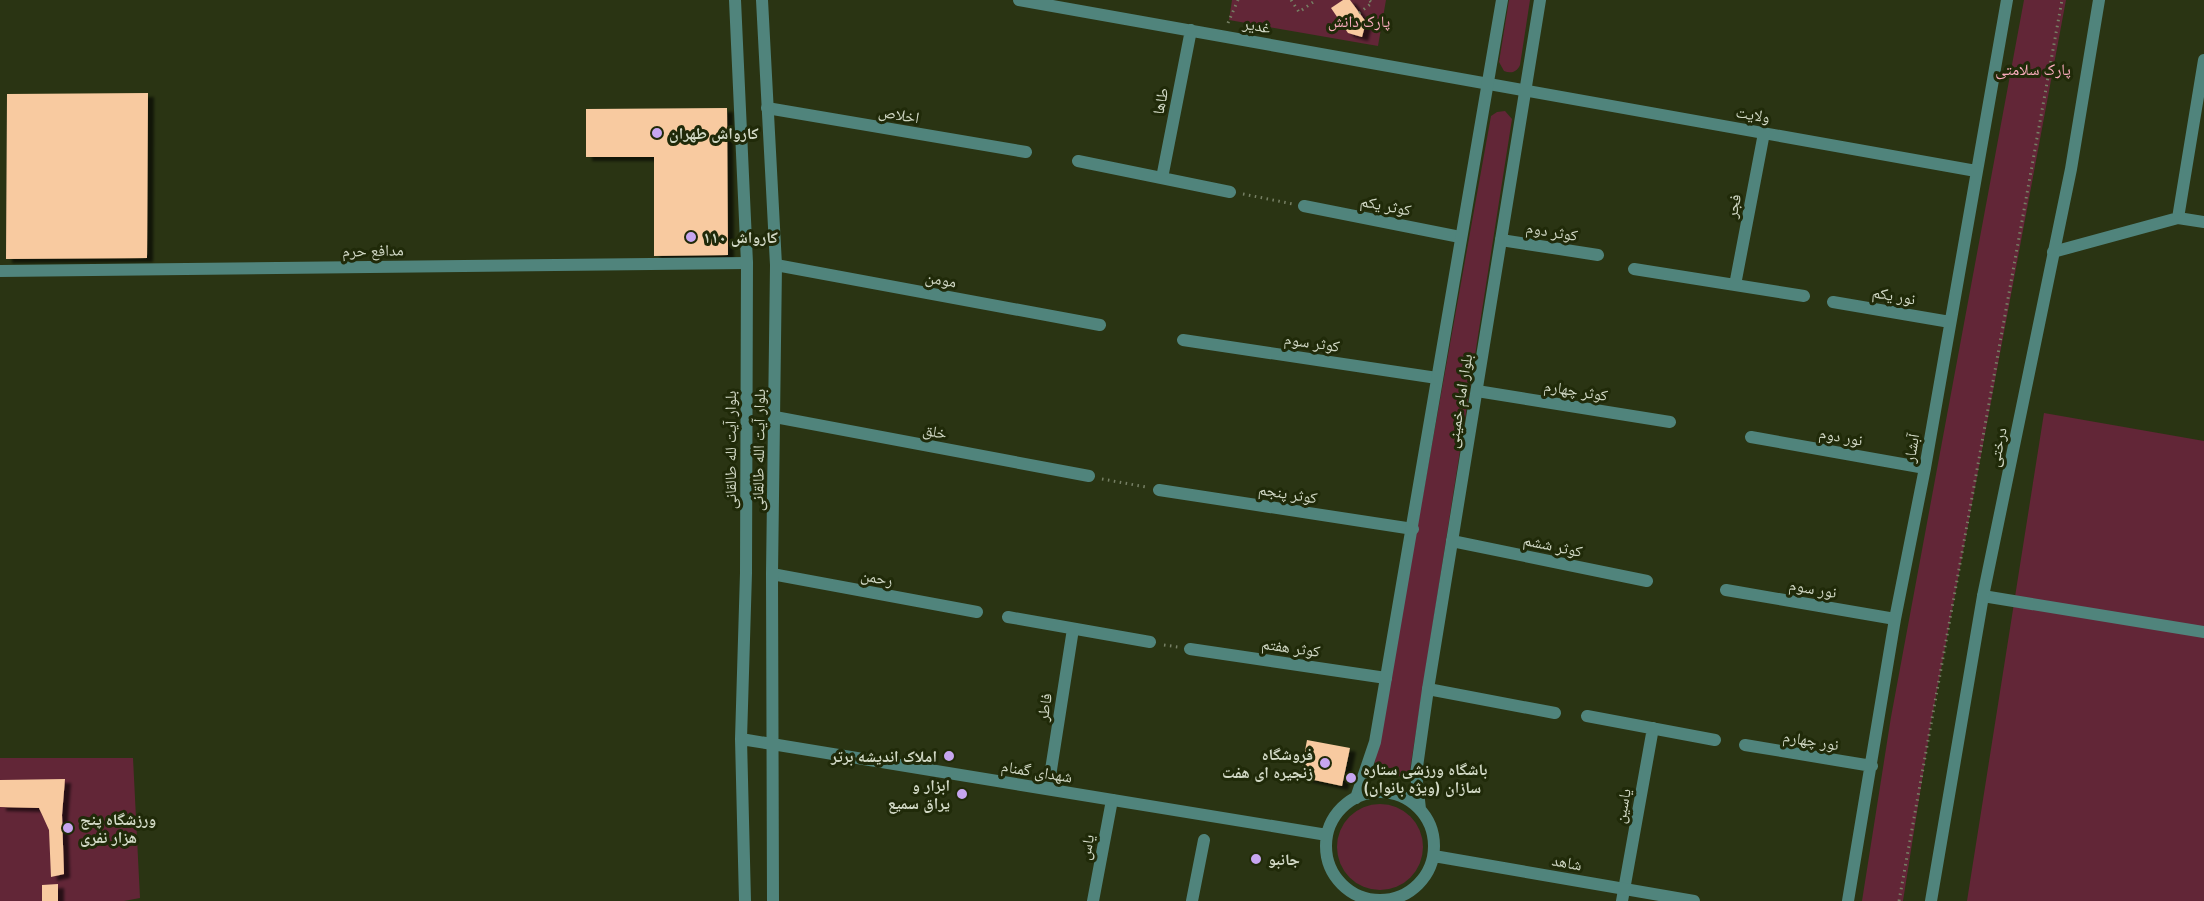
<svg xmlns="http://www.w3.org/2000/svg" width="2204" height="901" font-family="'Nunito Sans','Noto Naskh Arabic',sans-serif">
<style>
.green{fill:#622637}
.building{fill:#f8caa0;filter:url(#shadow)}
.lines{fill:none;stroke-linecap:round;stroke-linejoin:round}
.path{stroke:#778065;stroke-width:3;stroke-dasharray:1.5 4.5;stroke-linecap:butt}
.minor{stroke:#50847c;stroke-width:12}
.tertiary{stroke:#50847c;stroke-width:12}
.poi-dot{fill:#c7a6f0;stroke:#202a09;stroke-width:2}
.labels{text-anchor:middle;stroke-width:6;stroke-linejoin:round;paint-order:stroke}
.park-label{font-size:16px;fill:#fdaec0;stroke:#202a09}
.street-label{font-size:16px;fill:#d1d8c5;stroke:#202a09}
.poi-label{font-size:16px;font-weight:bold;fill:#d1d8c5;stroke:#202a09;text-anchor:start}
</style>
<defs>
<filter id="shadow"><feDropShadow dx="6" dy="4" stdDeviation="1.5" flood-color="#0009"/></filter>
</defs>
<rect width="100%" height="100%" fill="#2a3413"/>
<path class="green" d="M1232,0h154l-8,46 -149,-26z
M1509,0h21l-10,65c-3,7 -9,9 -16,6l-5,-9z
M2024,0h42l-135,723 -28,178h-41l29,-184z
M1505,111l7,8 -102,651c-15,11 -22,9 -36,-3l117,-651 6,-4z
M2044,413l160,28v460h-237z
M0,758h133l7,140 -16,3h-124z
M1337 847a43 43 0 1 1 86 0a43 43 0 1 1-86 0Z"/>
<path class="building" d="M1343,0h7l16,22 -4,15 -14,-4 -17,-25z
M148,93l-1,165 -141,1 1,-165z
M727,108l1,147 -74,1v-99h-68v-48z
M1307,740l43,8 -8,38 -42,-9z
M65,779l-3,36 2,59 -13,3 -2,-47 -10,-22 -39,-1v-27z
M58,884v17h-16v-16z"/>
<g class="lines">
<path class="path" d="M1291,0l8,12 17,-12
M1359,13l13,-10 -3,-3
M1228,23l10,-23
M1243,194l50,10
M1102,479l44,8
M1164,645l14,2
M1899,901l163,-901"/>
<path class="minor" d="M1019,0l957,171
M767,108l259,44
M1078,161l152,31
M1162,178l29,-148
M1304,206l156,31
M2178,218l26,-158
M1501,240l97,15
M2053,252l125,-34 26,4
M776,265l324,60
M1634,269l170,27
M0,271l747,-8
M1735,285l29,-152
M1833,302l117,20
M1183,340l254,38
M1477,391l193,31
M775,417l314,59
M1751,437l174,31
M1159,490l254,39
M1452,541l195,40
M772,574l205,38
M1726,590l169,29
M1983,596l221,36
M1008,617l142,25
M1190,649l196,29
M1428,689l127,24
M1587,716l128,24
M1745,745l127,21
M1048,789l25,-160
M1093,901l19,-101
M1192,901l12,-61
M1622,901l31,-173
M1848,901l47,-282 30,-151 82,-468"/>
<path class="tertiary" d="M735,0l12,263 -1,310 -5,166 4,162
M762,0l14,265 -4,309 1,327
M741,739l586,96
M1326 846a54 54 0 1 1 108 0a54 54 0 1 1-108 0Z
M1356,798l19,-56 127,-742
M1420,809l-4,-35 12,-85 112,-689
M1434,856l260,45
M1931,901l52,-305 88,-427 28,-169"/>
</g>
<g class="poi-dot">
<circle cx="657" cy="133" r="6"/>
<circle cx="691" cy="237" r="6"/>
<circle cx="949" cy="756" r="6"/>
<circle cx="1325" cy="763" r="6"/>
<circle cx="1351" cy="778" r="6"/>
<circle cx="962" cy="794" r="6"/>
<circle cx="68" cy="828" r="6"/>
<circle cx="1256" cy="859" r="6"/>
</g>
<g class="labels">
<g class="park-label">
<text x="1359" y="27">پارک دانش</text>
<text x="2033" y="75">پارک سلامتی</text>
</g>
<g class="street-label">
<text transform="translate(1257 25) rotate(10)" y="6">غدیر</text>
<text transform="translate(1160 101) rotate(-79)" y="6">طاها</text>
<text transform="translate(899 114) rotate(10)" y="6">اخلاص</text>
<text transform="translate(1753 114) rotate(10)" y="6">ولایت</text>
<text transform="translate(1386 205) rotate(11)" y="6">کوثر یکم</text>
<text transform="translate(1733 206) rotate(-79)" y="6">فجر</text>
<text transform="translate(1552 231) rotate(9)" y="6">کوثر دوم</text>
<text transform="translate(373 250) rotate(-1)" y="6">مدافع حرم</text>
<text transform="translate(941 279) rotate(10)" y="6">مومن</text>
<text transform="translate(1894 295) rotate(10)" y="6">نور یکم</text>
<text transform="translate(1312 342) rotate(8)" y="6">کوثر سوم</text>
<text transform="translate(1576 390) rotate(9)" y="6">کوثر چهارم</text>
<text transform="translate(1459 401) rotate(-81)" y="6">بلوار امام خمینی</text>
<text transform="translate(935 431) rotate(11)" y="6">خلق</text>
<text transform="translate(1841 436) rotate(10)" y="6">نور دوم</text>
<text transform="translate(1997 447) rotate(-78)" y="6">درختی</text>
<text transform="translate(1911 448) rotate(-80)" y="6">آبشار</text>
<text transform="translate(730 450) rotate(-90)" y="6">بلوار آیت لله طالقانی</text>
<text transform="translate(758 450) rotate(-89)" y="6">بلوار آیت الله طالقانی</text>
<text transform="translate(1288 493) rotate(9)" y="6">کوثر پنجم</text>
<text transform="translate(1553 545) rotate(12)" y="6">کوثر ششم</text>
<text transform="translate(877 577) rotate(10)" y="6">رحمن</text>
<text transform="translate(1813 588) rotate(10)" y="6">نور سوم</text>
<text transform="translate(1291 647) rotate(8)" y="6">کوثر هفتم</text>
<text transform="translate(1044 707) rotate(-81)" y="6">فاطر</text>
<text transform="translate(1811 740) rotate(9)" y="6">نور چهارم</text>
<text transform="translate(1037 771) rotate(9)" y="6">شهدای گمنام</text>
<text transform="translate(1622 806) rotate(-80)" y="6">یاسین</text>
<text transform="translate(1086 847) rotate(-79)" y="6">یاس</text>
<text transform="translate(1567 862) rotate(10)" y="6">شاهد</text>
</g>
<g class="poi-label">
<text x="669" y="139">کارواش طهران</text>
<text x="703" y="243">کارواش ۱۱۰</text>
<text x="1313" y="760" text-anchor="end">فروشگاه<tspan x="1313" dy="18">زنجیره ای هفت</tspan></text>
<text x="937" y="762" text-anchor="end">املاک اندیشه برتر</text>
<text x="1363" y="775">باشگاه ورزشی ستاره<tspan x="1363" dy="18">سازان (ویژه بانوان)</tspan></text>
<text x="950" y="791" text-anchor="end">ابزار و<tspan x="950" dy="18">يراق سميع</tspan></text>
<text x="80" y="825">ورزشگاه پنج<tspan x="80" dy="18">هزار نفری</tspan></text>
<text x="1268" y="865">جانبو</text>
</g>
</g>
</svg>
